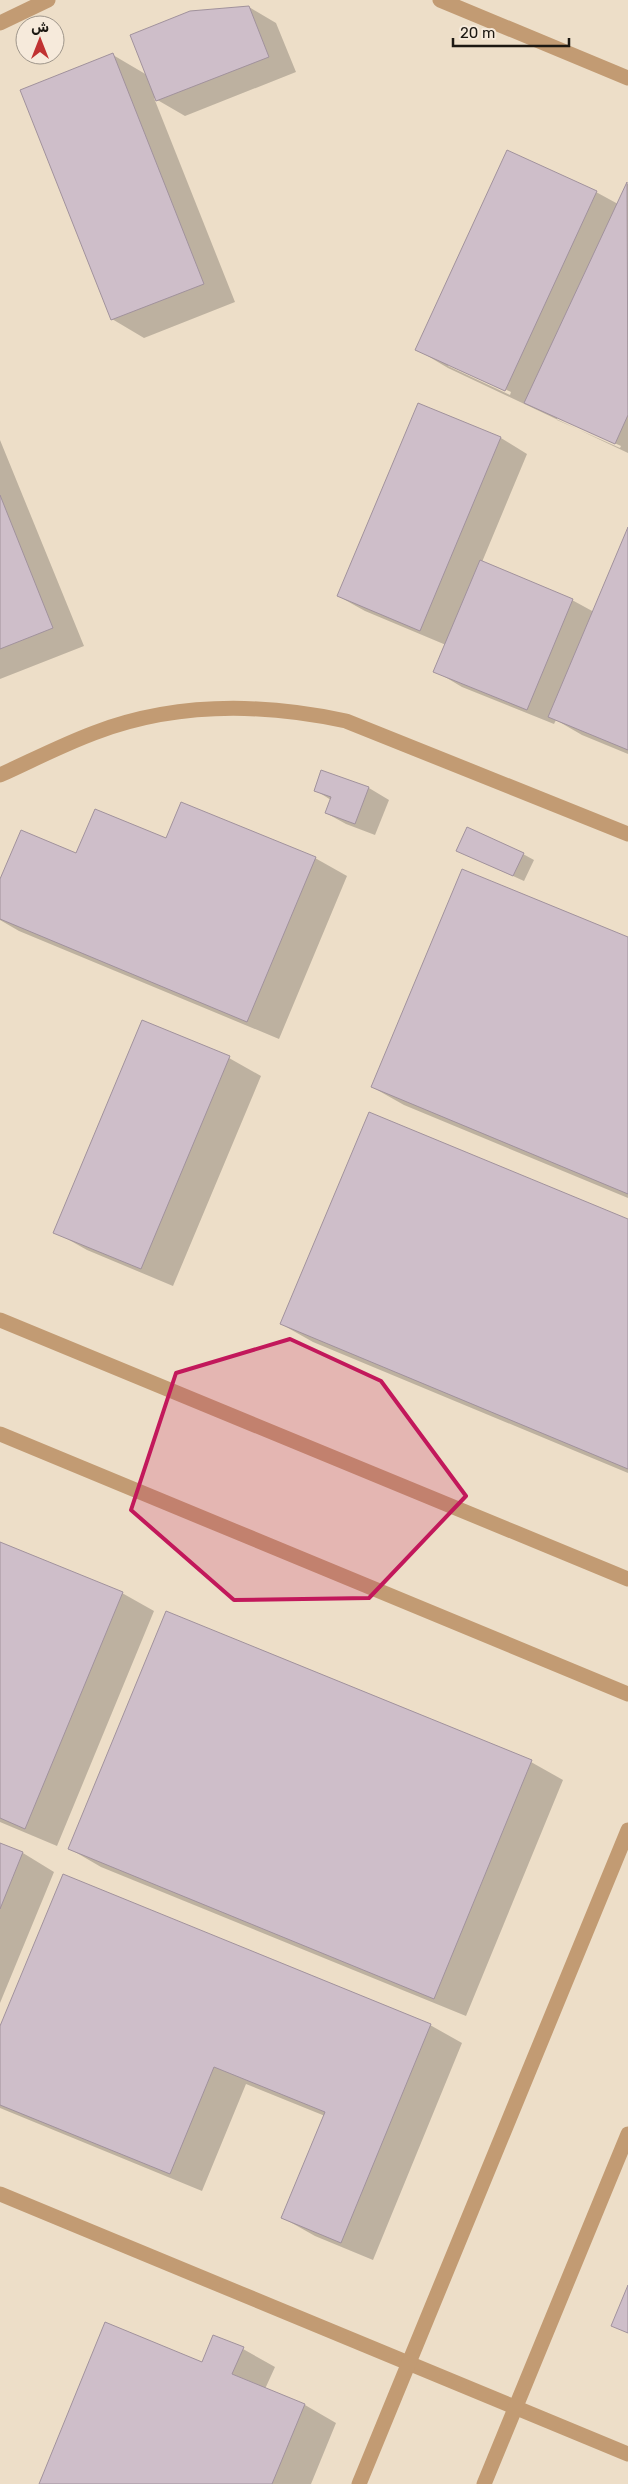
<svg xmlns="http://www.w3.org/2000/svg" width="628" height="2484" font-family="Rubik,Vazirmatn,sans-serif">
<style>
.built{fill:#eddec8;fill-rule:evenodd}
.shadow{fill:#0003;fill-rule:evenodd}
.building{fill:#cebec9;stroke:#a1929c}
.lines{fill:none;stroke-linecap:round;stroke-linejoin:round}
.service{stroke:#c29b73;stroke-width:15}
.minor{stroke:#c29b73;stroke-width:15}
.tertiary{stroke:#c29b73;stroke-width:15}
.marked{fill:#c2185b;fill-opacity:0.2;stroke:#c2185b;stroke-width:4;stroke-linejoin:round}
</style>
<rect width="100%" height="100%" fill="#f6eadb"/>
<path class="built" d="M0,0h628v2484h-628zM25,25h30v30h-30z"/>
<path class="shadow" d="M249,7l27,16 20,49 -111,44 -31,-18 81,204 -91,36 -32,-19 1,-264 34,20z
M627,184h1v269l-180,-85 -32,-19 180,-157 22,12zM448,363l63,29 -1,3 -62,-29zM557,417l64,29 -1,2 -63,-28z
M418,405l83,33 26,16 -45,108 90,38 22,12 34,-82v224l-46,-19 -26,-15 -2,4 -92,-37 -27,-16 11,-26 -81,-34 -27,-15z
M0,440l84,206 -84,33z
M322,771l47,17 20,12 -14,35 -29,-11 -20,-11 5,-13 -16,-10z
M166,840l149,18 32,18 -68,163 -260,-108 -19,-11v-38l77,-28z
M458,851l65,3 11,6 -10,21z
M628,939v259l-224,-93 -32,-18z
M229,1058l32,18 -88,210 -86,-36 -32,-18z
M628,1220v253l-315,-131 -32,-18z
M0,1543l122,50 32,18 -97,235 -57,-24z
M531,1762l32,18 -97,236 -365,-149 -31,-18z
M0,1844l23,9 31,19 -54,131z
M430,2025l32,18 -89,217 -58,-24 -32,-18 42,-102 -79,-32 -44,107 -202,-83v-79z
M214,2336l29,13 32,18 -10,22 40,16 31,18 -25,61h-271l162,-120z"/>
<path class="building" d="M249,6l20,51 -113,44 -26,-66 60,-24z
M113,53l91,231 -93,36 -91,-230z
M507,150l90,41 -92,200 -90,-41z
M627,182l1,233 -13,29 -91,-41z
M418,403l83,34 -81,194 -83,-35z
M0,495l53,133 -53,21z
M628,527v223l-80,-33z
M480,560l93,39 -46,111 -94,-38z
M321,770l48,17 -14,37 -30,-11 6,-16 -17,-6z
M181,802l135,55 -69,165 -247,-103v-40l21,-49 55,23 19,-44 71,29z
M467,827l57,26 -11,23 -57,-25z
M462,869l166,68v257l-257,-107z
M142,1020l88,36 -89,213 -88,-36z
M369,1112l259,107v250l-348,-145z
M0,1542l123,50 -98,237 -25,-11z
M166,1611l366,149 -98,239 -366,-150z
M0,1843l23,9 -23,57z
M63,1874l368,150 -90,219 -60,-25 44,-106 -111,-45 -44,107 -170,-69v-79z
M628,2285v48l-17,-7z
M105,2322l97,40 11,-27 31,12 -12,27 73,30 -33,80h-233z"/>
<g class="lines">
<path class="service" d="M0,23l48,-23
M0,775c31,-14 62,-30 94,-42 81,-31 168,-30 252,-12l282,113
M0,2194l628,260"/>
<path class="minor" d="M0,1320l628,259
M0,1434l628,260"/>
<path class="tertiary" d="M440,0l188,78
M359,2484l269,-654
M484,2484l144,-350"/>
</g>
<path class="marked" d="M290,1339l91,42 85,115 -97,102 -135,2 -103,-90 45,-137z"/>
<g transform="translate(40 40)"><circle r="24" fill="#f6eadb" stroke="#9f968b"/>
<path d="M0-4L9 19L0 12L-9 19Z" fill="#c03232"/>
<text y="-8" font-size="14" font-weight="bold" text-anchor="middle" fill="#1c1812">ش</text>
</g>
<path d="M453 38v8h116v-8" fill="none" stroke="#1c1812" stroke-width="2.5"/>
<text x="460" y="38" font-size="15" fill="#1c1812" stroke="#f6eadb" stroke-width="4" paint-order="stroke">20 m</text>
</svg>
